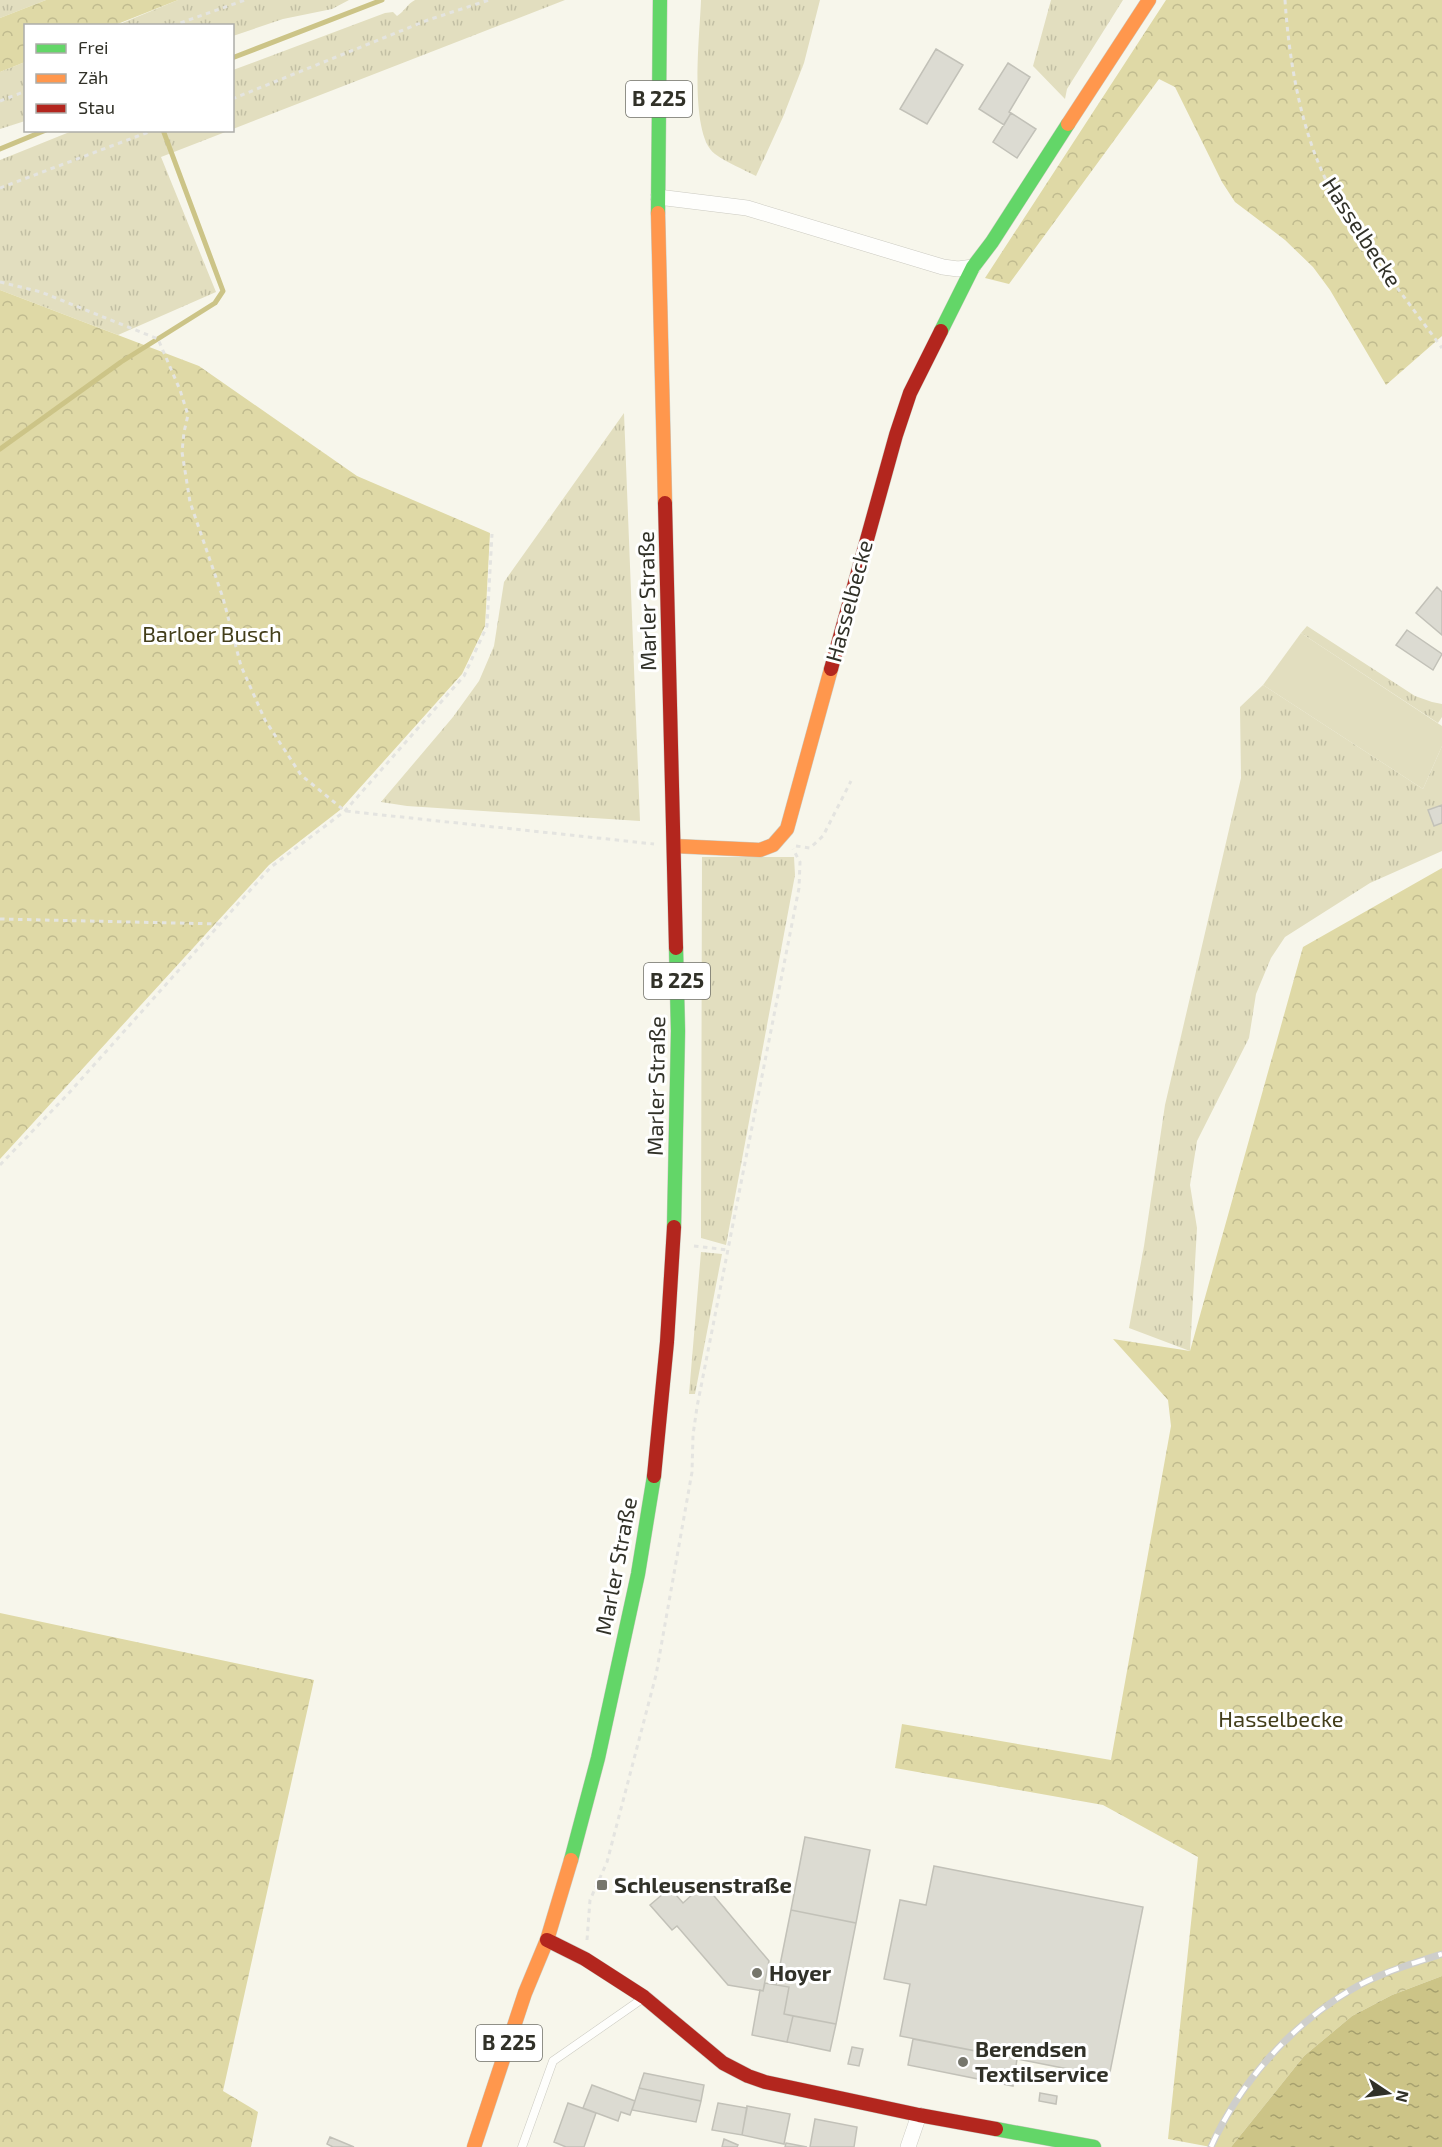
<svg xmlns="http://www.w3.org/2000/svg" width="1442" height="2147" font-family="'Exo 2',sans-serif">
<style>
.grass{fill:url(#grass-tufts)}
.forest{fill:url(#forest-crowns)}
.pitch{fill:#e2debf}
.water{fill:url(#water-ripples)}
.lines{fill:none;stroke-linecap:round;stroke-linejoin:round}
.stream{stroke:#ccc487;stroke-width:5}
.building{fill:#dcdbd2;stroke:#c2c1b8;stroke-width:1.5}
.lane-casing{stroke:#cbcac1;stroke-width:9}
.street-casing{stroke:#cbcac1;stroke-width:16}
.fast-casing{stroke:#cbcac1;stroke-width:15}
.slow-casing{stroke:#cbcac1;stroke-width:15}
.jam-casing{stroke:#cbcac1;stroke-width:15}
.path{stroke:#e4e4e0;stroke-width:3;stroke-dasharray:4.5 4.5;stroke-linecap:butt}
.lane{stroke:#fefefc;stroke-width:8}
.street{stroke:#fefefc;stroke-width:15}
.fast{stroke:#63d668;stroke-width:14}
.slow{stroke:#ff974d;stroke-width:14}
.jam{stroke:#b3261e;stroke-width:14}
.rail-casing{stroke:#cececb;stroke-width:7}
.rail{stroke:#fff;stroke-width:4.5;stroke-dasharray:14;stroke-linecap:butt}
.poi-dot{fill:#76766c;stroke:#fff;stroke-width:2}
.labels{text-anchor:middle;stroke-width:6;stroke-linejoin:round;paint-order:stroke}
.shield{fill:#fff;stroke:#6f6f68;stroke-width:1.5}
.shield-label{font-size:21px;font-weight:bold;fill:#313128}
.street-label{font-size:22px;fill:#313128;stroke:#fff}
.park-label{font-size:22px;fill:#433e1a;stroke:#fff}
.poi-label{font-size:22px;font-weight:bold;fill:#313128;stroke:#fff;text-anchor:start}
</style>
<defs>
<pattern id="grass-tufts" width="24" height="20" patternUnits="userSpaceOnUse" patternTransform="scale(1.5)"><rect width="24" height="20" fill="#e2debf"/><path d="M3 7l-1-3M5 7V3M7 7l1-3M15 17l-1-3M17 17v-4M19 17l1-3" fill="none" stroke="#c2bfa4"/></pattern>
<pattern id="forest-crowns" width="20" height="18" patternUnits="userSpaceOnUse" patternTransform="scale(1.5)"><rect width="20" height="18" fill="#dfd9a6"/><path d="M2 6a3 3 0 1 1 6 0M12 15a3 3 0 1 1 6 0" fill="none" stroke="#c0bb8f"/></pattern>
<pattern id="water-ripples" width="26" height="14" patternUnits="userSpaceOnUse" patternTransform="scale(1.5)"><rect width="26" height="14" fill="#ccc487"/><path d="M2 4q2-2 4 0t4 0M15 11q2-2 4 0t4 0" fill="none" stroke="#a6a06e"/></pattern>
</defs>
<rect width="100%" height="100%" fill="#f7f6eb"/>
<path class="grass" d="M0,0h46l-46,18z
M178,0h171l-17,9 -49,10 -50,17 -1,-10h-117z
M415,0h150l-332,129v-59l152,-57 8,-1 4,4c8,-5 10,-12 18,-16z
M701,0h119l-16,63 -21,54 -27,59c-13,-7 -29,-13 -41,-22 -27,-20 -15,-121 -14,-154z
M1051,0h72l-56,89 -2,10 -32,-33z
M25,62v59l-25,8v-57z
M72,131h156l-67,26 55,135 -98,43 -118,-45v-130z
M624,413l16,408 -233,-15 -26,-4 72,-85 26,-36 15,-35 10,-64z
M1307,626l108,70 17,6 10,2v13l-4,6 -137,-90z
M1263,685l160,104 19,-43v105l-72,32 -85,54 -14,21 -15,36 -7,44 -52,103 -7,44 7,43 -7,123 -61,-23 15,-82 21,-141 76,-327 -1,-71z
M702,857h92l1,18 -69,370 -25,-7z
M701,1252l21,2 -27,140h-6z"/>
<path class="forest" d="M46,0h132l-63,25 -89,1 -1,36 -25,10v-54z
M1166,0h276v336l-56,49 -56,-95 -17,-23 -28,-27 -50,-38 -13,-20 -47,-95 -16,-8 -150,205 -24,-6z
M0,290l199,76 158,110 133,57 -5,93 -23,48 -122,136 -71,55 -269,294z
M1442,868v1108l-50,19 -40,21 -48,40 -73,91h-20l-43,-8 30,-282 -95,-52 -208,-37 7,-44 209,36 60,-334 -3,-26 -55,-61 77,12 113,-404z
M0,1613l314,67 -91,411 35,21 -7,35h-251z"/>
<path class="pitch" d="M1301,633l141,93v20l-19,43 -160,-104z"/>
<path class="water" d="M1442,1976v171h-211l73,-91 48,-40 40,-21z"/>
<g class="lines">
<path class="stream" d="M232,58l150,-58
M0,149l46,-19
M0,449l121,-87 94,-59 8,-12 -60,-161"/>
</g>
<path class="building" d="M936,49l27,16 -36,59 -27,-15z
M1008,63l22,14 -21,35 2,1 -7,12 -25,-16z
M1011,113l25,16 -19,29 -24,-16z
M1437,587l5,5v43l-26,-22z
M1407,630l35,24 -9,16 -37,-25z
M1442,805v18l-8,3 -6,-16z
M805,1837l65,13 -14,73 -65,-13z
M934,1866l209,41 -34,170 -209,-41 10,-52 -26,-5 16,-79 26,5z
M704,1884l65,77 -6,30 -35,-6 -51,-59 -5,4 -22,-25 20,-17 13,15z
M791,1910l65,13 -20,101 -52,-10 5,-27 -13,-2z
M765,1983l24,4 -5,27 9,2 -6,26 -35,-7 8,-45 3,1z
M793,2016l43,8 -6,27 -43,-9z
M913,2039l104,20 -4,27 -105,-21z
M852,2047l11,2 -4,17 -11,-2z
M644,2073l60,12 -3,16 -62,-13z
M592,2085l43,16 -5,14 -9,-3 -3,9 -35,-13z
M639,2088l62,13 -5,21 -64,-12z
M1040,2093l17,3 -1,8 -17,-3z
M568,2103l28,10 -12,34h-18l-12,-5z
M718,2103l29,5 -5,27 -30,-5z
M747,2106l43,8 -6,30 -42,-9z
M815,2119l42,8 -3,20h-44z
M330,2137l24,10h-21l-6,-3z
M724,2139l14,6 -1,2h-15z
M786,2143l21,4h-22z"/>
<g class="lines">
<g class="lane-casing">
<path id="lane" d="M522,2147l31,-86 89,-62"/>
</g>
<g class="street-casing">
<path id="street" d="M658,197l89,11 196,59 15,2 15,-2
M908,2147l11,-32"/>
</g>
<g class="fast-casing">
<path id="fast" d="M658,213l2,-213
M941,331l32,-64 19,-25 76,-118
M674,1227l4,-196 -2,-83
M571,1860l27,-102 40,-184 16,-98
M996,2129l98,18"/>
</g>
<g class="slow-casing">
<path id="slow" d="M1068,124l81,-124
M658,213l7,290
M674,846l86,4 13,-5 14,-16 44,-160
M474,2147l51,-154 22,-53 24,-80"/>
</g>
<g class="jam-casing">
<path id="jam" d="M665,503l11,445
M831,669l65,-234 14,-42 31,-62
M654,1476l13,-134 7,-115
M547,1940l38,19 59,38 79,66 25,13 17,6 154,33 77,14"/>
</g>
<path class="path" d="M1285,0c4,61 16,132 44,186 6,12 15,24 22,35 28,44 60,85 91,127
M172,26l73,-26
M232,99l196,-79 61,-20
M0,101l26,-10
M0,188l154,-58
M0,282l41,10 117,47 22,51 8,25 -4,17 -2,20 8,50 33,96 18,68 24,54 36,55 44,36 309,33
M796,846l14,2 13,-12 28,-55
M0,919l219,5
M0,1165l68,-71 203,-227 74,-56 119,-135 23,-50 5,-92
M694,1246l34,4
M587,1940l3,-40 17,-38 49,-187 36,-203 1,-37 4,-28 102,-519 1,-26 -7,-13"/>
<use href="#lane" class="lane"/>
<use href="#street" class="street"/>
<use href="#fast" class="fast"/>
<use href="#slow" class="slow"/>
<use href="#jam" class="jam"/>
<g class="rail-casing">
<path id="rail" d="M1211,2147c28,-63 78,-120 138,-156 28,-17 61,-27 93,-37"/>
</g>
<use href="#rail" class="rail"/>
</g>
<g class="poi-dot">
<rect x="596" y="1879" width="12" height="12" rx="3"/>
<circle cx="757" cy="1973" r="6"/>
<circle cx="963" cy="2062" r="6"/>
</g>
<g class="labels">
<g class="shield">
<rect x="626" y="81" width="66" height="36" rx="4.5"/>
<rect x="644" y="963" width="66" height="36" rx="4.5"/>
<rect x="476" y="2025" width="66" height="36" rx="4.5"/>
</g>
<g class="shield-label">
<text x="659" y="106">B 225</text>
<text x="677" y="988">B 225</text>
<text x="509" y="2050">B 225</text>
</g>
<g class="street-label">
<text transform="translate(1362 232) rotate(57)" y="8">Hasselbecke</text>
<text transform="translate(647 601) rotate(-91)" y="8">Marler Straße</text>
<text transform="translate(849 601) rotate(-75)" y="8">Hasselbecke</text>
<text transform="translate(656 1086) rotate(-89)" y="8">Marler Straße</text>
<text transform="translate(616 1566) rotate(-79)" y="8">Marler Straße</text>
</g>
<g class="park-label">
<text x="212" y="642">Barloer Busch</text>
<text x="1281" y="1727">Hasselbecke</text>
</g>
<g class="poi-label">
<text x="614" y="1893">Schleusenstraße</text>
<text x="769" y="1981">Hoyer</text>
<text x="975" y="2057">Berendsen<tspan x="975" dy="25">Textilservice</tspan></text>
</g>
</g>
<rect x="24" y="24" width="210" height="108" fill="#ffffff" stroke="#adada9" stroke-width="1.5"/>
<rect x="36" y="44" width="30" height="9" fill="#63d668" stroke="#adada9" stroke-width="1.5"/>
<text x="78" y="54" font-size="18" fill="#313128">Frei</text>
<rect x="36" y="74" width="30" height="9" fill="#ff974d" stroke="#adada9" stroke-width="1.5"/>
<text x="78" y="84" font-size="18" fill="#313128">Zäh</text>
<rect x="36" y="104" width="30" height="9" fill="#b3261e" stroke="#adada9" stroke-width="1.5"/>
<text x="78" y="114" font-size="18" fill="#313128">Stau</text>
<g transform="translate(1388 2093) rotate(103)" stroke="#ffffff" stroke-width="4.5" paint-order="stroke">
<path d="M0-4.5L10 22L0 15L-10 22Z" fill="#313128"/>
<text y="-9" font-size="16" font-weight="bold" text-anchor="middle" fill="#313128">N</text>
</g>
</svg>
